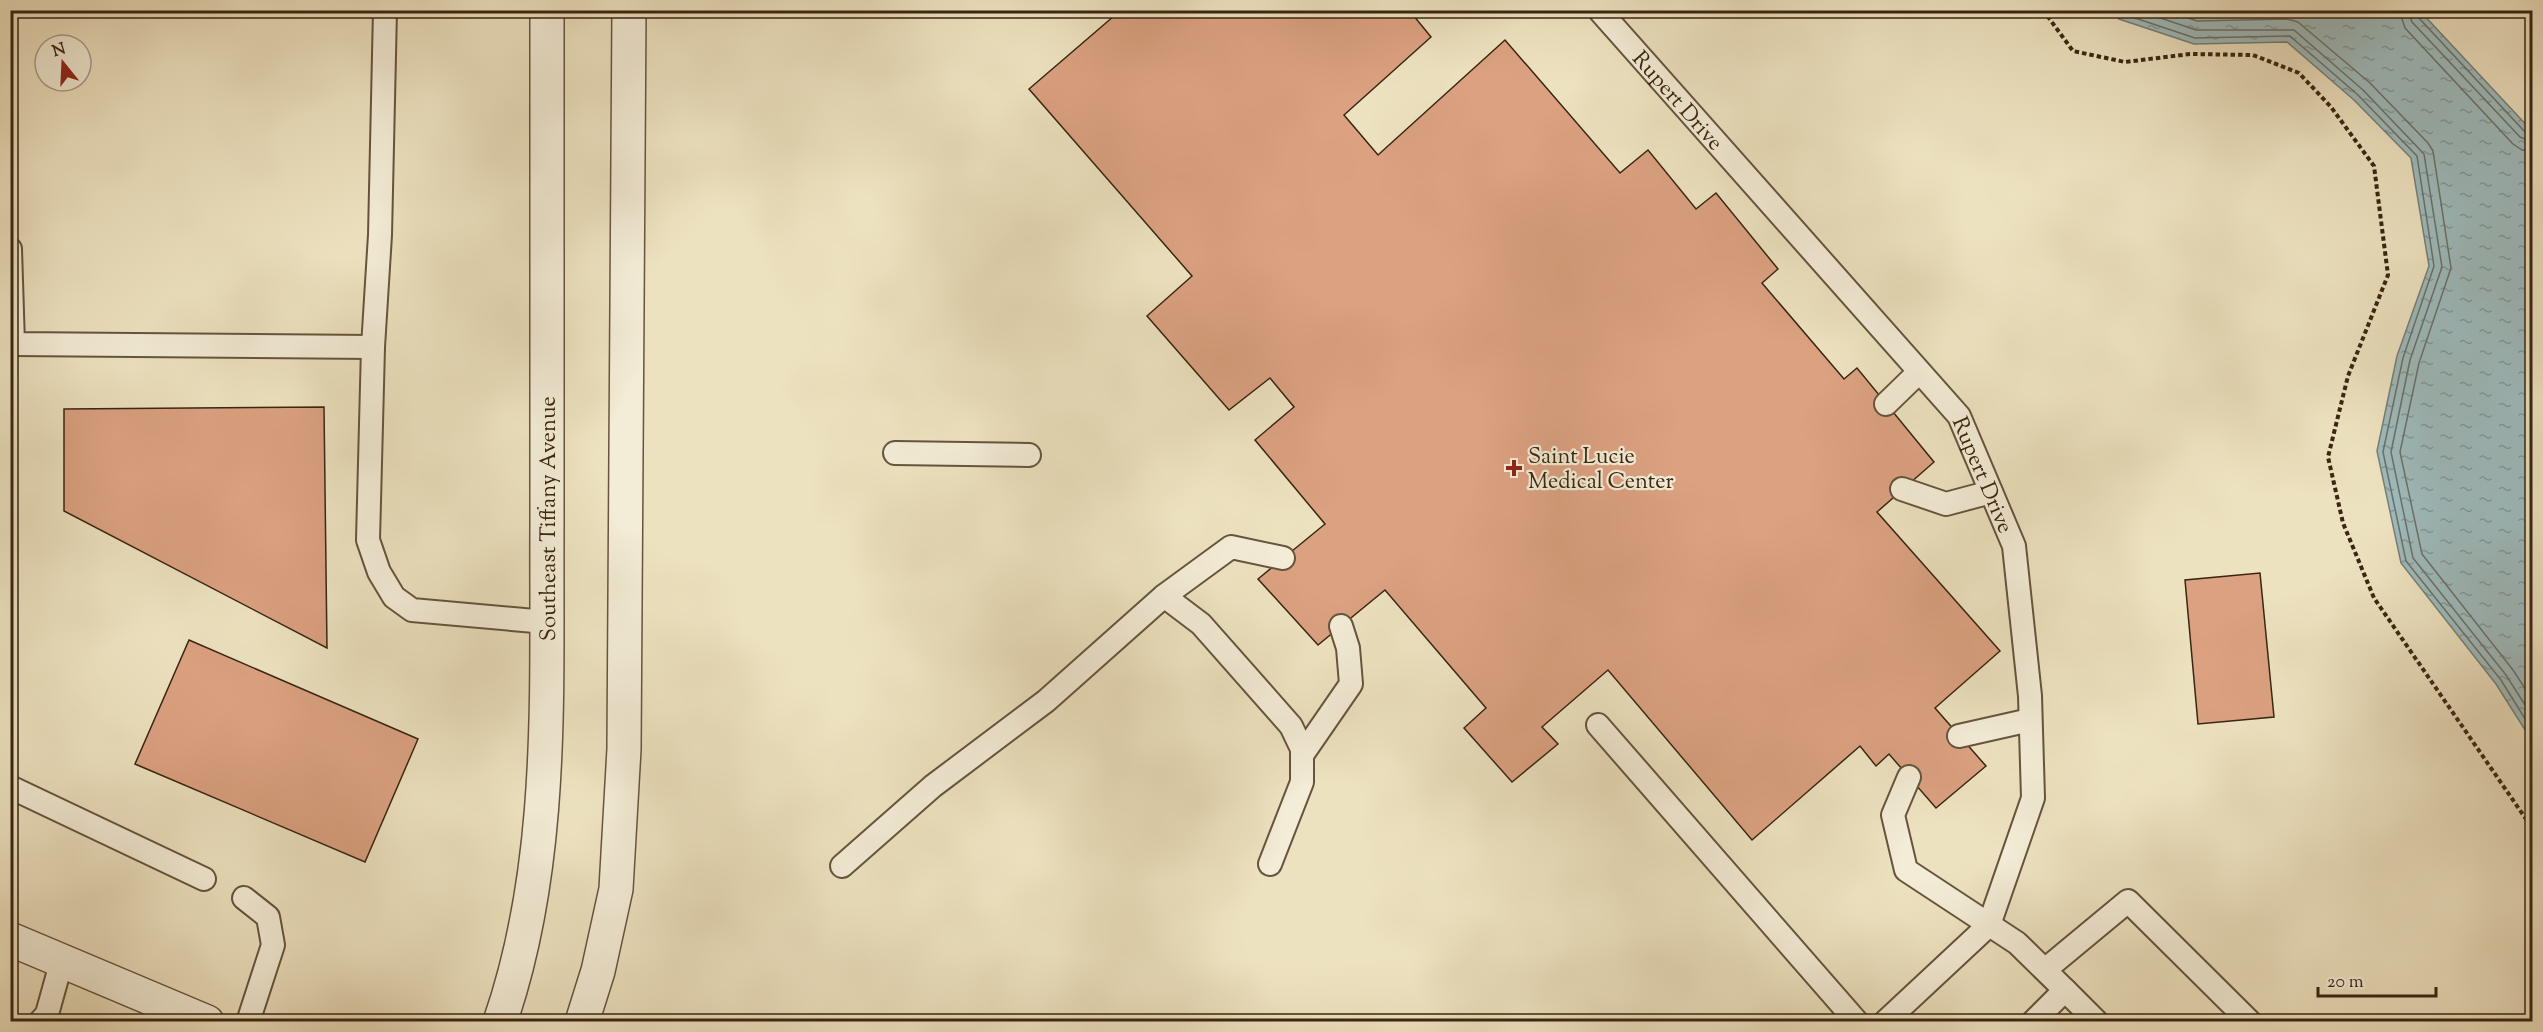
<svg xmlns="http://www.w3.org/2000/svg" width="2543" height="1032" font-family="'Sorts Mill Goudy',serif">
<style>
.water{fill:url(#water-ripples);stroke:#767f78;stroke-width:1.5}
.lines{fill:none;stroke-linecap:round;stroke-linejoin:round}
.shore{stroke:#6c7067;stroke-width:1.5}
.building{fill:#dba181;stroke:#392511;stroke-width:1.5}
.service-casing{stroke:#66543d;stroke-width:26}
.tertiary-casing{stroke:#66543d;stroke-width:36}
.path{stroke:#392511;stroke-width:4;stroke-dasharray:4.5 3;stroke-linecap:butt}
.service{stroke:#f3ecd6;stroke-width:22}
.tertiary{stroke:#f3ecd6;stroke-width:33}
.poi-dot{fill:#8f2418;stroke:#f3ecd6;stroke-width:2}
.labels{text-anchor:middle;stroke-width:4.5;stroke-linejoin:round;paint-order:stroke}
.street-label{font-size:22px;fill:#392511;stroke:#f3ecd6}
.poi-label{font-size:22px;fill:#392511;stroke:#f3ecd6;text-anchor:start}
</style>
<defs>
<pattern id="water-ripples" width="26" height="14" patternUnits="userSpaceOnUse" patternTransform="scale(1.5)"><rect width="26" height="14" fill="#9ebbbd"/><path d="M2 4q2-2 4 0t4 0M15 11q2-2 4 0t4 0" fill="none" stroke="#829898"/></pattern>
</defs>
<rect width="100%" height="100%" fill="#ede2c0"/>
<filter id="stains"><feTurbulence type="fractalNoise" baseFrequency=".00333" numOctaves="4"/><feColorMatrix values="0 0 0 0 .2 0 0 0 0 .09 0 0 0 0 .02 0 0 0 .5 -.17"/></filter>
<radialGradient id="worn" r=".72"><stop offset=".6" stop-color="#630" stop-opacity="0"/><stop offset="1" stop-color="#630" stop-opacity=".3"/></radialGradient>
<path class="water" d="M2113,11h307l112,120v610l-36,-57 -95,-121 -24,-112 20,-95 32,-90 -18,-108 -57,-58 -67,-58 -93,2 -75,-25z"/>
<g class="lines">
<path class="shore" d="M2120,10l3,4 72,24 95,-2 68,59 59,61 17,110 -31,92 -20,94 23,109 95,119 31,50
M2137,10l59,20h98l69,60 61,64 18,113 -32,93 -19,92 22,106 93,117 26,41
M2165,10l32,11 90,-2 11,3 72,61 58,60 5,8 18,117 -32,95 -19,89 22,102 91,116 19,29
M2399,10l6,18 108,116 9,6 10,1
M2408,10l4,12 108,115 12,5
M2416,10l2,7 107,115 7,3"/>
</g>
<path class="building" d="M1121,10h288l22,27 -87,78 34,40 127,-115 115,133 28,-23 48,59 20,-16 62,76 -16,14 82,96 13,-11 77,94 -57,50 123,139 -65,57 51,58 -50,42 -47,-54 -13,12 -16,-20 -108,94 -144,-170 -66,57 16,17 -46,38 -48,-54 22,-20 -101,-118 -67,55 -60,-66 67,-55 -70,-84 39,-33 -24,-29 -41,32 -82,-94 45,-40 -163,-187z
M324,407l3,241 -263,-137v-102z
M2260,573l14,144 -76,7 -13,-144z
M189,640l229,99 -53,123 -230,-98z"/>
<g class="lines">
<g class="service-casing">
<g id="service">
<path d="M385,10l-5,225 -7,112 -5,193 11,32 15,25 18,13 134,12"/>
<path id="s1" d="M1599,10l360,406 55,130 16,150 3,102 -44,127 -104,97"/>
<path d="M10,249l3,95 360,3"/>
<path d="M1886,404l33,-32"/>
<path d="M895,453l134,2"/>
<path d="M1902,489l44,15 45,-12"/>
<path d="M1164,596l67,-49 52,11"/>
<path d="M1598,725l259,297"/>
<path d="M1959,736l71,-16"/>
<path d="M1302,755l49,-71 -3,-36 -7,-22"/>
<path d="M1909,777l-16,38 13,55 111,73 48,47"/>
<path d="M10,787l194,92"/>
<path d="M842,866l91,-80 113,-85 118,-105 37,28 90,102 11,23v33l-32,82"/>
<path d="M244,898l24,19 5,28 -25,77"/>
<path d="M2046,969l82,-68 122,121"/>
<path d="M40,1022l7,-8 15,-54"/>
<path d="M2033,1022l32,-32 32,32"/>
</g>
</g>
<g class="tertiary-casing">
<g id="tertiary">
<path d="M10,939l197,83"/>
<path id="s2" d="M500,1022c55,-159 46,-331 47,-496 0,-172 0,-344 0,-516"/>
<path d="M582,1022l16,-51 18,-82 8,-140 5,-739"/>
</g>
</g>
<path class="path" d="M2043,10l30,41 52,11 65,-8 63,1 46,18 32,34 43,59 14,109 -40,101 -20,81 15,66 31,75 152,221 6,14"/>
<use href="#service" class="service"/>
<use href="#tertiary" class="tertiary"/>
</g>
<path class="poi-dot" d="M1511 459h6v6h6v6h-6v6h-6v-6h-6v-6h6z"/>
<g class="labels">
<g class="street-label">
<text dy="8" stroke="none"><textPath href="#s1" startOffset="120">Rupert Drive</textPath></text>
<text dy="8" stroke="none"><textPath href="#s1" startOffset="606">Rupert Drive</textPath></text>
<text dy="8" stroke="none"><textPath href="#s2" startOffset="508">Southeast Tiffany Avenue</textPath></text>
</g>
<g class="poi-label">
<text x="1528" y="463">Saint Lucie<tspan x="1528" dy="25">Medical Center</tspan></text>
</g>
</g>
<rect width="2543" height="1032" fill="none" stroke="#ede2c0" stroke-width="36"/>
<rect x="12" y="12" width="2519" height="1008" fill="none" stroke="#392511" stroke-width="3"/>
<rect x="18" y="18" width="2507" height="996" fill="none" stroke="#392511" stroke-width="1.5"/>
<g transform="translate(63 63) rotate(342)"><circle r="28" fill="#f3ecd6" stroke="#a99c87" stroke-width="1.5"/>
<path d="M0-4.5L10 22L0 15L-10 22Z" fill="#8f2418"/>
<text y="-9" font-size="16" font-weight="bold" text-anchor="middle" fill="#392511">N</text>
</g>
<path d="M2318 987v9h118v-9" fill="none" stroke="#392511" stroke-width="3"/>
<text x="2327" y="987" font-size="18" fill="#392511" stroke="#f3ecd6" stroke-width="4.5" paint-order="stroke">20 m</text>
<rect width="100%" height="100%" filter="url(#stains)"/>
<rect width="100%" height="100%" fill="url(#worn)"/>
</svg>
